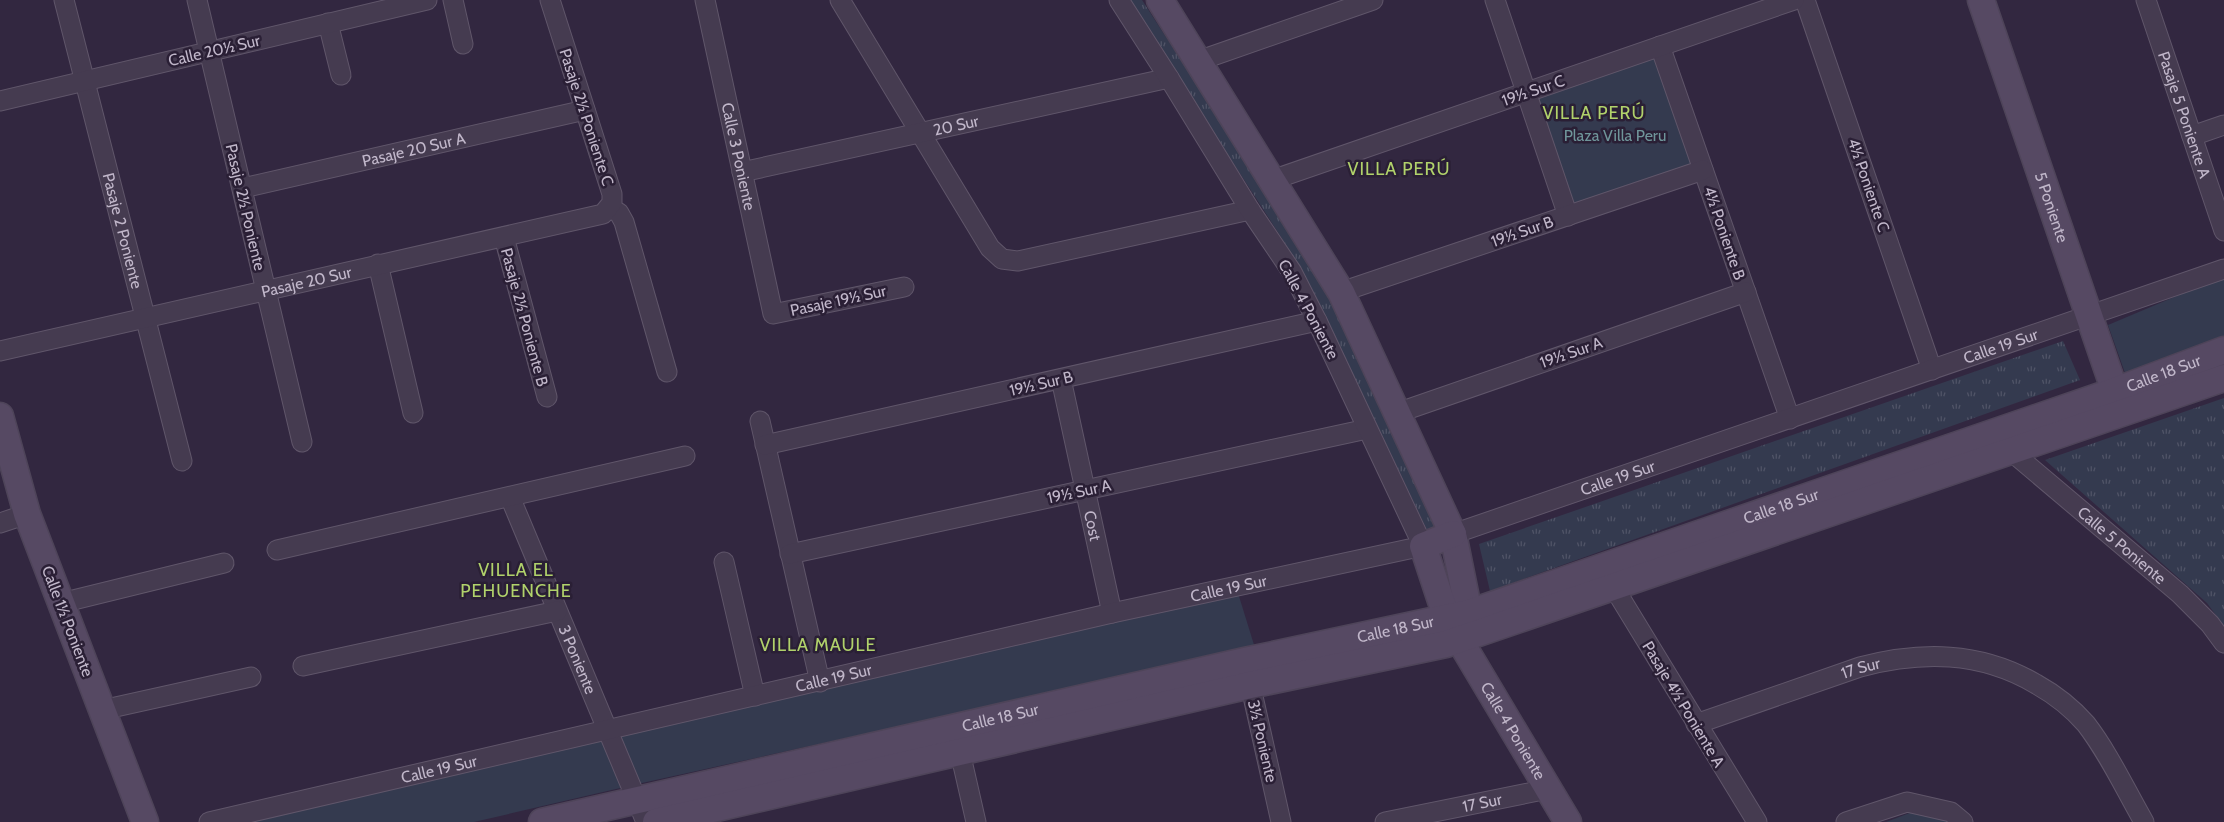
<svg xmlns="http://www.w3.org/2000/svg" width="2224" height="822" font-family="Cabin,sans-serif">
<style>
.grass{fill:url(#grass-tufts)}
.park{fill:#343a4f}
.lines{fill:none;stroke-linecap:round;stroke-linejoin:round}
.street-casing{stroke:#60566a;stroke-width:21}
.secondary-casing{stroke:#4e4459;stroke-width:29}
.street{stroke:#453b50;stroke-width:19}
.secondary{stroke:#564963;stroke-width:26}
.labels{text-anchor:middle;stroke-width:5;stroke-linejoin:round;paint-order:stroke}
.street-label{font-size:16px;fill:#c1b7ca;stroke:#2a1f35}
.park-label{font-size:16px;fill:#6f959a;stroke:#2a1f35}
.neighbourhood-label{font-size:18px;letter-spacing:1px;fill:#b1d26b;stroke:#2a1f35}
</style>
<defs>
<pattern id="grass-tufts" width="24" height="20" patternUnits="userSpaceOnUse" patternTransform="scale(1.25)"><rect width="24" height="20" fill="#343a4f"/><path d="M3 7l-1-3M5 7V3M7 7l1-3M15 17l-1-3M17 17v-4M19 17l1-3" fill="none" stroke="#505467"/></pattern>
</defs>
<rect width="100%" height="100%" fill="#322740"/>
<path class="grass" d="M1128,0h14l191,296 105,231 -11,3 -109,-230 -37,-63z
M2063,341l17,39 -590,211 -11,-47z
M2224,398v228l-17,-23 -162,-143z"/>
<path class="park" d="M1660,55l39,116 -129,44 -39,-116z
M2224,276v62l-99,35 -17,-48z
M1238,593l17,55 -613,135 -168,39h-227z
M1920,809l31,13h-65z"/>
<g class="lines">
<g class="street-casing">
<g id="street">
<path id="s1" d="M64,0l118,461"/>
<path d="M197,0l105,442"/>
<path d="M453,0l10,44"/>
<path id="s2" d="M705,0l68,314 131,-27"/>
<path d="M840,0l150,248 12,11 16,2 232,-51"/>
<path d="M1495,0l73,216"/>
<path d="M1805,0l127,370"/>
<path id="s3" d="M2146,0l78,231"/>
<path d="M328,23l13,52"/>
<path d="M1660,46l130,373"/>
<path d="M1198,61l175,-61"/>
<path d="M0,101l427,-101"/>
<path d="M2192,136l32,-11"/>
<path id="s4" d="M742,172l427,-94"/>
<path d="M1272,180l522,-180"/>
<path id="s5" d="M243,188l342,-78"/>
<path d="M610,208l9,5 5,9 43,150"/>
<path d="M504,237l43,160"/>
<path d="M378,264l35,149"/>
<path d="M1341,292l362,-122"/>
<path id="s6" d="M0,351l603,-137 9,-11v-9l-62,-194"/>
<path id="s7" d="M1061,379l51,234"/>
<path d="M1397,413l349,-121"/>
<path d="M760,421l60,261"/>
<path d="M765,445l552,-124"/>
<path id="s8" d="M2012,452l168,142 30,30 14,19"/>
<path id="s9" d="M510,497l136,325"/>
<path d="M0,523l27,-9"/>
<path id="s10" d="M1453,534l771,-265"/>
<path d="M277,550l408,-94"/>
<path d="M790,554l577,-125"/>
<path d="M724,562l31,134"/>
<path d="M1613,586l144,236"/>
<path d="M61,603l163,-40"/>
<path d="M303,666l254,-55"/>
<path d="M1248,674l33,148"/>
<path d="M102,710l149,-33"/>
<path id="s11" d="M1696,724l164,-57c61,-16 120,-16 176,17 18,10 36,24 50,40 23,30 39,65 58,98"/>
<path d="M960,752l16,70"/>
<path id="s12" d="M209,822l903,-209 311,-67 -106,-225 -25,-49 -42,-62 -81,-132 -50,-78"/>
<path id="s13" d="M1385,822l163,-33"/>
<path d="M1846,822l61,-20 44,10 12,10"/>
</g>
</g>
<g class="secondary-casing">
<g id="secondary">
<path d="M1160,0l181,292 112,242 16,79 -6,16"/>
<path id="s14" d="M1981,0l139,406"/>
<path d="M0,416l27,98 118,308"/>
<path id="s15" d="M1453,534l-30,12 24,73 121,203"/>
<path id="s16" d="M542,822l703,-161 224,-48 646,-222 109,-41"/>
<path d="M656,822l594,-137 196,-41 778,-266"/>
</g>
</g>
<use href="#street" class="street"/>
<use href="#secondary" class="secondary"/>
</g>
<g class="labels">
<g class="street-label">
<text transform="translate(214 50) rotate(-13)" y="6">Calle 20½ Sur</text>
<text transform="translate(1533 90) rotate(-19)" y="6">19½ Sur C</text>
<text dy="6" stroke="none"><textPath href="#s3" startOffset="121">Pasaje 5 Poniente A</textPath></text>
<text transform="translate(587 117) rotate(72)" y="6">Pasaje 2½ Poniente C</text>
<text dy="6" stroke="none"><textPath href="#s4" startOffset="219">20 Sur</textPath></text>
<text dy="6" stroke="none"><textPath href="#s5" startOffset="175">Pasaje 20 Sur A</textPath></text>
<text dy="6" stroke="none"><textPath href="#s2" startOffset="160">Calle 3 Poniente</textPath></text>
<text transform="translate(1869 185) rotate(71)" y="6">4½ Poniente C</text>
<text transform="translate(246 207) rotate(77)" y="6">Pasaje 2½ Poniente</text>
<text dy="6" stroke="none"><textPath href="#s14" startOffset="219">5 Poniente</textPath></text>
<text dy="6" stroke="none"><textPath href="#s1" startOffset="238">Pasaje 2 Poniente</textPath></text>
<text transform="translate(1522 231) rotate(-19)" y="6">19½ Sur B</text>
<text transform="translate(1725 233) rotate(71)" y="6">4½ Poniente B</text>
<text dy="6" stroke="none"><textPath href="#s6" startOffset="314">Pasaje 20 Sur</textPath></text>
<text transform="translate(838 300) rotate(-12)" y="6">Pasaje 19½ Sur</text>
<text transform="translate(1309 309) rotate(62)" y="6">Calle 4 Poniente</text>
<text transform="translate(525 317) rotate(75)" y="6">Pasaje 2½ Poniente B</text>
<text dy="6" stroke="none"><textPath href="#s10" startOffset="579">Calle 19 Sur</textPath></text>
<text transform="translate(1571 352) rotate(-19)" y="6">19½ Sur A</text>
<text dy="6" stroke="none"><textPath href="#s16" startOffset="1685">Calle 18 Sur</textPath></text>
<text transform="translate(1041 383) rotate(-13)" y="6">19½ Sur B</text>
<text dy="6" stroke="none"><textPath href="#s10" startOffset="174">Calle 19 Sur</textPath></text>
<text transform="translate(1079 491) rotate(-12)" y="6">19½ Sur A</text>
<text dy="6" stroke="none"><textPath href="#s16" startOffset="1280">Calle 18 Sur</textPath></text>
<text dy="6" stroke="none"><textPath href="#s7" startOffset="150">Cost</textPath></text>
<text dy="6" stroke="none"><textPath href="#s8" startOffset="144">Calle 5 Poniente</textPath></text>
<text dy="6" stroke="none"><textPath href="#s12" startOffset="1046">Calle 19 Sur</textPath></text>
<text transform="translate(68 621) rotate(69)" y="6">Calle 1½ Poniente</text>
<text dy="6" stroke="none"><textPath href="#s16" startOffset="875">Calle 18 Sur</textPath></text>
<text dy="6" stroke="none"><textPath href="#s9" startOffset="176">3 Poniente</textPath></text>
<text dy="6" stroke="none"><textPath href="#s11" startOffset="174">17 Sur</textPath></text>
<text dy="6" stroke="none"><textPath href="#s12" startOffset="641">Calle 19 Sur</textPath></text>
<text transform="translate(1684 704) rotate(59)" y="6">Pasaje 4½ Poniente A</text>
<text dy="6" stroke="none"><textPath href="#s16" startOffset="470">Calle 18 Sur</textPath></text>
<text dy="6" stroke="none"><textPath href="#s15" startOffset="239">Calle 4 Poniente</textPath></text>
<text transform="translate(1263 741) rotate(77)" y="6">3½ Poniente</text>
<text dy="6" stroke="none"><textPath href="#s12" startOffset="236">Calle 19 Sur</textPath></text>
<text dy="6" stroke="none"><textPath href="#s13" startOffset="99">17 Sur</textPath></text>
</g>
<g class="park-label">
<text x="1615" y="141">Plaza Villa Peru</text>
</g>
<g class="neighbourhood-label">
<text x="1594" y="119">VILLA PERÚ</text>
<text x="1399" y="175">VILLA PERÚ</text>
<text x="516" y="576">VILLA EL<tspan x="516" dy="21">PEHUENCHE</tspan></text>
<text x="818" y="651">VILLA MAULE</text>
</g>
</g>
</svg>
